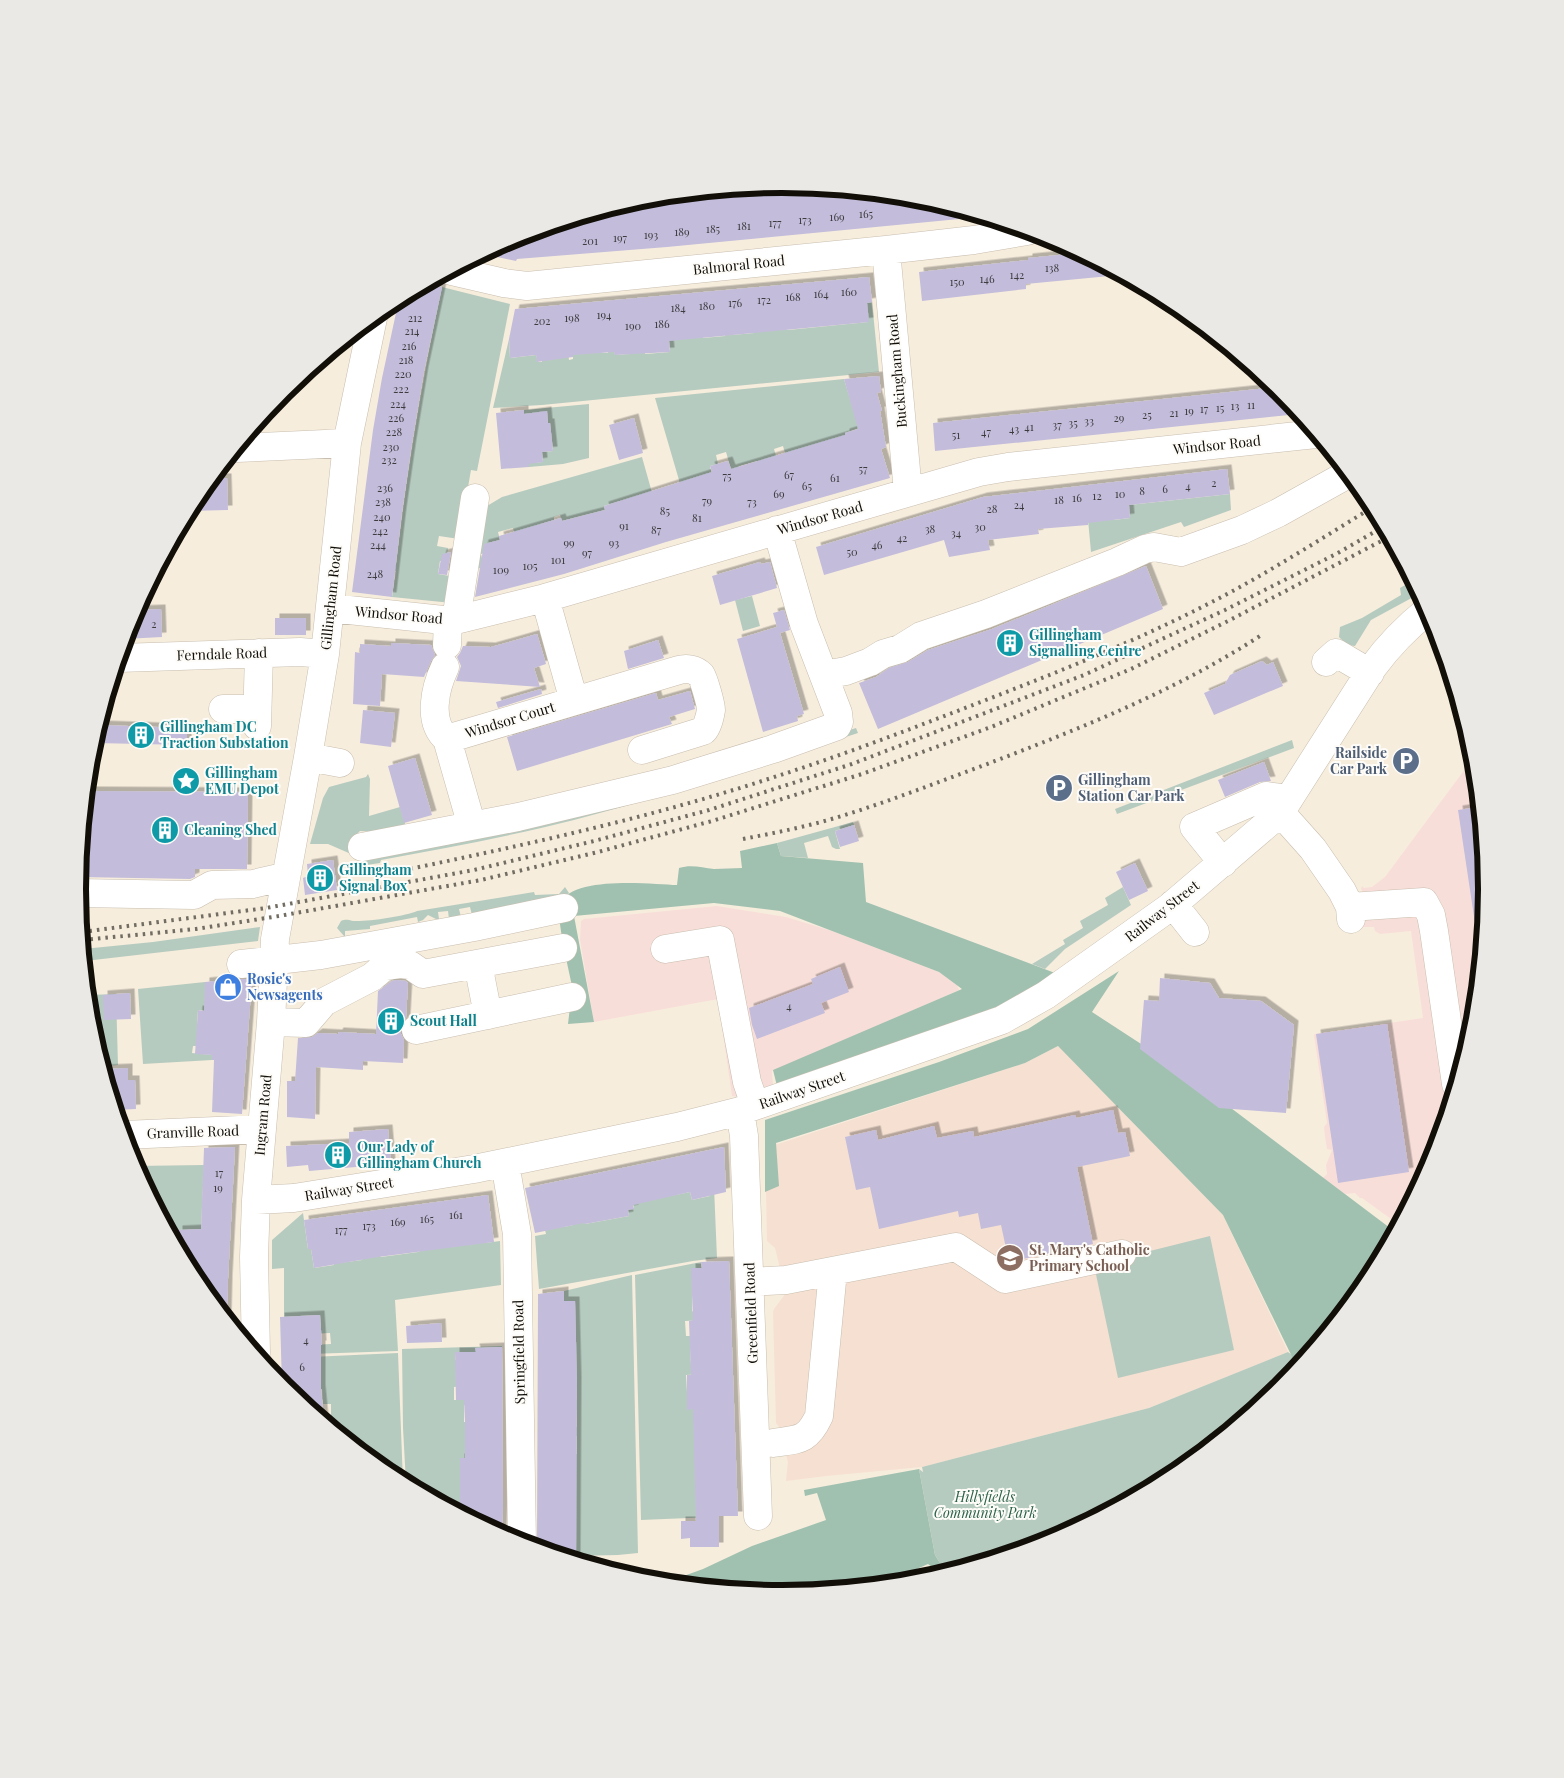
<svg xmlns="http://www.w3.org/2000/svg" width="1564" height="1778" font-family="'Playfair Display',serif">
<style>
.industrial{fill:#f8ded9}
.education{fill:#f6e0d2}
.green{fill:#b6cbbf}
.forest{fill:#a1c1b0}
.building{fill:#c3bddb;filter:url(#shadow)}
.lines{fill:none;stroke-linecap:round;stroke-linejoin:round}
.minor-casing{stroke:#c8beaf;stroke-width:29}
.minor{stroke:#fff;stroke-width:28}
.rail{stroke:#726d62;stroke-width:4;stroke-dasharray:2.5 5;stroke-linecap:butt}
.labels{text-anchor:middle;stroke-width:4;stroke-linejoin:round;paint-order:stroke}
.number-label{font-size:11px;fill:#3e3a3e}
.street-label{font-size:14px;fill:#120f09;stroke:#fefcf8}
.culture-label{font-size:14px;font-weight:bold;fill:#0d838f;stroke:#fefcf8;text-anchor:start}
.service-label{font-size:14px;font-weight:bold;fill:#4e5e75;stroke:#fefcf8;text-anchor:end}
.shop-label{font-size:14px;font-weight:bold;fill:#366cbe;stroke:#fefcf8;text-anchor:start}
.education-label{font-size:14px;font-weight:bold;fill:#785e54;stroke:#fefcf8;text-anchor:start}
.park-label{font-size:14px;font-style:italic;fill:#2c634a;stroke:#fefcf8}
.rim{fill:none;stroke:#120f09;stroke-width:6}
</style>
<defs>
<filter id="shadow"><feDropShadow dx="4.5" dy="-4.5" stdDeviation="0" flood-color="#0004"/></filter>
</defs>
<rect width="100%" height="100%" fill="#f7eddd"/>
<path class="industrial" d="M1474,757l12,132 -13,138 -40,132 -35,65 -36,-26h-2l-5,-5 -10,1 -22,-16 4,-4 -1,-9 6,-15 -5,-1 -2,-12 -1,-10 3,-4 -13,-88 1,-1 108,-16 -12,-87 -31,3 -5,-3 -1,-4h-12l4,-9 8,-6 -13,-23 1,-3 2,2 8,-1 13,-10z
M717,906l69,11 46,14 107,41 18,13 2,5 -75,33 -23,16 -89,32 1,15 -33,11 -8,-1 -14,-97 -124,23 -14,-82 1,-19 3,-2z"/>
<path class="education" d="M1058,1046l165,169 65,137 -139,56 -227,59 -96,9 -40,5 2,-19 -3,-11 -1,-18 -8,-10 -3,-111 1,-3 12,-16 -11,-45 -8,-7 -2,-99 13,2 247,-81z"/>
<path class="green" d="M782,185l12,1 -11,1 2,19 -4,1 -2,-20 -26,3 1,19 -9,1 -2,-20 -35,4v-2z
M442,287l68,17 -33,167 -6,-1 -12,69 -20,-3 -2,10 11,2 -2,13h-6l-2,13 18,3 -4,26 -60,-6 4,-26 -13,-2 13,-4c11,-93 26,-185 46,-278z
M872,302l7,70 -337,33 -49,3 16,-69 1,19 26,-3 2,7h4v-6l26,-4 1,8 4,-1v-7l27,-2v3h8l4,-24 3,26 14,-1 13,-28 3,28 25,-2 -2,-29 33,-3 2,18 22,-2 4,-19 2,18 23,-2 -2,-19 36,16 80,-8 -1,-19z
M844,379l15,49 -14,5 7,23 -61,18 -8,-28 -9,3 2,7 -13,26 -6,-21 -18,5 -2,24 -11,-38 -10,3 2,9 -8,2 2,9 -26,29 -31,-106z
M589,404v54l-26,6 -34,3v-4l14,-1 -1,-10 11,-1 -3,-28h-2l-1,-11 -23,2v-4z
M642,457l16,57 -38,-13 -16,5 1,4 -43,11 -2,-6 -6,2v3l-13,4 7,22 -33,-10 -2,-8 -15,4 2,8 -12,3 2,9 -9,2 3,13 -8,2 2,5 -8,2 17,-70 15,-9z
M1230,494l1,16 -47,17 -3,-5 -90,30 -4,-43 27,11 16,-2 -1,-13z
M1412,581l7,13 -48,26 -16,26 -8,-1 -8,-8 1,-10 22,-9 39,-23 -1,-7z
M752,596l8,30 -17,5 -8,-31z
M819,692l9,27 -2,2 -36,15 -68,23 -26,12 -24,7 -33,5 -82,20 -104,23 -58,7 -35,-2 -3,3 5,22 2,1h7l44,-12 42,-6 7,-3c59,-11 116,-28 174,-44 13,-3 29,0 40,-9l54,-15 10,-4 114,-36 2,5c-94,31 -188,62 -284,87 -63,16 -128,28 -193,40l-1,3 -20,3 -2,-4 3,-1 -2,-7h-8l-23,-10h-18l13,-46 6,-11 37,-10 2,-3 2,5 -1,37 31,-9 6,20c32,0 62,-7 93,-13 69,-14 135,-31 202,-52 42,-12 86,-23 125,-42z
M1292,740l2,8 -177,66 -2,-5z
M853,822l1,3 -19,6 5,18h-4l-4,-2 -4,-11 -24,7 4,15 -27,-2 -4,-13z
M565,887l4,6 -9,11 -88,11 -2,-8 -11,2 2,8 -12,2 -1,-8 -10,1 1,7h-3l-8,-4 -5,5 -5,2 -1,-5 -47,9v3c-8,1 -16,1 -25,2v5h-1l-7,-8 4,-7c5,-2 7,-1 12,0 13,1 53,-5 64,-10l117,-19 1,3 24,-1z
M1123,887l8,18 -66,44 -20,20 -13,-5 33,-20 -2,-4 20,-12 -3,-7 28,-16 -3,-7z
M260,927l-2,14 -173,20 -2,-12 70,-7z
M205,982l11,30 -18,-2 -1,15 2,21h-6l-1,7 20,2v5l-69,4 -5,-75z
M116,994l2,71 -12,1v10l-15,-50 -3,-31z
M204,1165l-3,64 -22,1 12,40 -56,-104z
M714,1187l3,71 -24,3 -154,28 -4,-53 11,-2 -5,-20 23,13 9,-2 10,-10 2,9 44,-8 -1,-6 6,-2 -3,-14 34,3 25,-5 2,8 18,-4 -2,-8z
M303,1213l5,36h3l3,19 20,-3 -3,-20 8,18 23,-3 -3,-18 22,15 37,-5 65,-28 2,19 15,-2 1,44 -106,15 3,51 -117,4 30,-10 20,-1 -1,-11 -19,1 10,-6 -1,-13 -36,2v-49l-12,1v-29z
M1210,1236l24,114 -116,28 -24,-113z
M701,1262l3,31 -12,1v17l13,9 -20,1 1,15h9l-5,11 1,18 16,9 -21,1 2,34h5l20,108 -72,3 -6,-245z
M632,1275l6,278 -20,2 -43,1 1,-67 -11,-35h12v-18l-11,-1v-8h11v-17l-12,-10h12l-2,-99h-11v-10z
M502,1346v1l-26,1v4h-21v8h5l4,26 -10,1v13h21v5h-11v17h11v9l-10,1v17h11l-15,63 -55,-29 -3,-55 -1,-79z
M1288,1352l13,10 -21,25 -107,88 -122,65 -101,31 -10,-8 -5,-8 -16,-86 4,3 -1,-5 227,-59z
M398,1353l5,129 -13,-7 -59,-49v-22h-8l-1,-15h-10v-7l9,-1v-18l-10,-6z
M925,1570l2,8 -8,2 -33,3z"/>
<path class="forest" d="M777,843l4,13 82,7 3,39 189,71 -62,39 -216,74 -4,-16 189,-81 -23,-17 -159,-61 -66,-8 -140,13 20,106 -26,2 2,-17 4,-12c-3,-16 -19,-79 -14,-91 11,-29 92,-20 117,-19l2,-17c13,-4 23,0 35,1 9,0 19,-1 28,-1l-2,-17z
M1119,971l-27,41 86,56 216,163 -26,50 -71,86 -74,-152 -165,-169 -33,17 -249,80 3,43 -14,6v-72l174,-58 89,-33z
M919,1469l16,86 5,8 14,6 -14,5 -12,-10 -27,12 -28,9 -91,8 -115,-11 36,-13 49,-23 74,-26 -9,-27 -12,3 -1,-6z"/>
<path class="building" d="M794,186l126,12 60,19 -313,30 -150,12 -1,2 -33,-7 30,-16 122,-37 73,-9v1l36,-2z
M1079,253l41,22 -94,9v5l-104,12 -3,-29 109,-12v-2z
M869,277l3,25 -5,1 2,19 -200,19 1,11 -55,3 -1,-3 -41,3v2l-36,5 -1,-7 -26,3 -1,-19 6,-30z
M426,284l16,3 -18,84 -12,72 -10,69 -10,85 -40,-5 21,-162 9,-52 17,-79z
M879,376l2,16 -4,1 5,18h-2l6,36 -5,2 9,29 -224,64 -102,32 -89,23 9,-53 16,-4 -1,-4 62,-18 1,3 43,-11 -1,-4 108,-34 -2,-6 18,-5 3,8 114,-34v-2l13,-4 -14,-50z
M1276,387l23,27 -364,37 -2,-28z
M524,410v4l23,-3 1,12h2l3,28 -11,1 1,10 -14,2v3l-28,2 -5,-56z
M634,418l9,35 -24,7 -10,-35z
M1227,469l3,25 -101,11 1,13 -42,5v2l-50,4 1,5 -51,6 2,10 -41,7 -5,-17 -120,35 -8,-28 167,-50z
M212,478h15l1,32 -39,1 7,-14z
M451,552l-4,23 -9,-1 4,-20z
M760,562l1,2 9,-2 7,26 -57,17 -8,-29z
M1146,566l17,43 -285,120 -19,-46 17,-6 13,-9 19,-6 20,-12 64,-21z
M161,609l1,28 -37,2 6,-20 5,-9z
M784,610l6,20 -10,3 24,81 -7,2 1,5 -35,11 -26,-93 40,-12 -4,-14z
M275,618h31v17h-31z
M537,634l9,30 -12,4 6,19 -84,-6 5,-15 -4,-9 3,-4 3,-7 28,1z
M658,640l6,18 -36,11 -4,-18z
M391,643l40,2 4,10 -4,6 -7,16 -42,-3 -2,32 -27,-2 2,-52 5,1v-9l31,2z
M1262,661l5,4 6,-3 10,24 -69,29 -10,-22 21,-9 5,-9z
M541,689l1,5 -44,14 -2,-6z
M690,691l5,18 -26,8 3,7 -155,47 -10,-34 149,-44 2,7z
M363,710l32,3 -4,34 -31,-4z
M99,725l88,3v17l-93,-2z
M415,758l17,57 -28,8 -16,-57z
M1264,762l7,19 -11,1 -35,15 -7,-17z
M87,791l161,1 -1,77h-52v8l-5,2 -111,-2z
M1478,807l8,82 -3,40 -7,1 -18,-120z
M854,825l5,16 -19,6 -5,-16z
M333,860l4,30 -32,5 -2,-17 5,-2 -1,-12z
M1135,863l13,28 -19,9 -13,-28z
M840,967l9,25 -28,11 4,10 -68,26 -5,-14 -3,-17 64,-24 -2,-5z
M1160,978l50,5 9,15 42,3 33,24 -8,88 -67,-5 -79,-59 4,-49 15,1z
M237,979h15l-10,135 -30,-2 2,-52h-2v-5l-17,-1 3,-44 6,1 1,-29z
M396,980l10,1 2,2 -2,35 -5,8v8l3,6 -1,23 -40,-2v9l-47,-3 -1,52 -28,-2v-36h8l3,-43 14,-1 6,-4 20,1 1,-2 37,2 2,-43 14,-10z
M130,993l1,26 -27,1 -1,-25z
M1387,1024l22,148 -71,11 -22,-149z
M128,1068v12h7l1,29 -20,1 -12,-41z
M1113,1110l5,23 7,-1 5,24 -53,11 16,77 -84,18 -8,-37 -20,4 -3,-16 -19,4 -1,-6 -79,18 -9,-42 -14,3 -11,-53 31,-7 2,10 56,-14 3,12 36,-7 1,6 101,-22 1,3z
M388,1129l3,35 -82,7 -1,-6 -21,2 -1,-21 63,-3v-11z
M235,1147l-7,132 -1,39 -31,-38 -18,-33v-17l23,-1 3,-81z
M724,1147l2,45 -34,8 -2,-8 -35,8 -22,5 1,4 -6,1 1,6 -44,8 -1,-1 -49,10 -10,-45z
M488,1195l6,47 -116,15 -64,11 -3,-19h-3l-4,-29z
M729,1261l9,255h-19v31h-29v-9l-9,1v-18h15l-3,-112 -6,1v-35h4l-2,-54 4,-1 -2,-52h11l-1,-6z
M564,1291v10h11l2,80 -1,178 -39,-12 1,-253z
M320,1315l2,30h-1v44l3,31 -42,-35 -2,-68z
M441,1323l1,19 -35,1 -1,-17z
M502,1347l1,160 -1,27 -42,-22v-54h5v-36l-1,-22h-8l-1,-48h21l-1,-4z"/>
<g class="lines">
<g class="minor-casing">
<path id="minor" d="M886,250l22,242
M452,271l52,12 23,3 359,-36 88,-10 53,-9
M237,448l110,-5
M545,598l29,103
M330,608l113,12h13l89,-22 434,-126 29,-5 308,-33
M456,620l19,-122
M447,645l1,-25
M119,658l181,-6 25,2
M1326,662l10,-9 34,20
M445,667c-10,21 -18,55 2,72l22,77
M824,675l22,-4 24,-9 13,-8 17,-5 21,-13 65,-22 131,-52 28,-13 9,-2 27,5 61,-22 36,-17 70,-39
M223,709h34
M257,726l2,-73
M447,739l232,-69c7,-2 16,-1 22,5 3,5 10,29 10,35 -1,6 -4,18 -8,21l-61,19
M308,757l32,6
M1280,813l8,8 25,28 29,42 8,16 1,12
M362,847l156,-30 155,-37 100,-31 64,-23 2,-4 -1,-9 -34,-89 -27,-94
M1223,863l-29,-36 72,-31 23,3
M78,893l116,2 18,-10 41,-1 21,-5 12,-1
M1173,904l22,28
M1350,907l74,-5 7,13 3,16 22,153
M665,949l55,-9 27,142 8,23
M241,964l80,-9 153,-28 90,-19
M478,964l10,51
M271,1022l35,1 18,-21 48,-25 13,-11 15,-2 10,1 13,9 140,-26
M416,1030l156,-33
M740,1111l4,25 14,380
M124,1135l138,-6
M505,1163l12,71 5,309
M256,1200l38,-2 180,-29 203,-42 63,-16 262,-91 44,-25 124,-88 110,-94 93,-146c16,-22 34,-40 55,-57
M750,1282l36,-2 170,-33 49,32 117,-25
M256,1353l-2,-96 2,-57 15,-178 4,-83 33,-182 17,-103 22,-211 26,-125
M773,1443c25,-4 34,-1 46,-27l14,-145"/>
</g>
<use href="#minor" class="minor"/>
<path class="rail" d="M743,839c31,-6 62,-12 92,-21 50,-15 98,-34 147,-52 97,-37 194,-75 281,-132
M381,875c129,-27 258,-54 384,-95 76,-24 151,-53 226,-82 85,-33 169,-67 249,-111 45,-25 89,-53 133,-80
M82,932l184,-24 208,-38 120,-29 115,-31 143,-46 232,-89 141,-65 111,-56 47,-27
M83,940l113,-11 83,-13 202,-36 117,-28 114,-31 150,-47 129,-47 140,-58 97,-48 161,-84"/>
</g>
<defs>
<g id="building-disc" transform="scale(1.4375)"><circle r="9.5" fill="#0f9aa8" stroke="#fefcf8"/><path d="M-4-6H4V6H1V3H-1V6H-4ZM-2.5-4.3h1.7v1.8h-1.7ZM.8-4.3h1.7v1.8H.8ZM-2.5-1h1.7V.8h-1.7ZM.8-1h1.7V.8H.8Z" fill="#fff"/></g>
<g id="parking-disc" transform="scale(1.4375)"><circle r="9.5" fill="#5c6f8a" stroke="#fefcf8"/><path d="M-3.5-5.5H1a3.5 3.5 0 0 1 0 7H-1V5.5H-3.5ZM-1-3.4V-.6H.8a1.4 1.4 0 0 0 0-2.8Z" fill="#fff"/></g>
<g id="sight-disc" transform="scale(1.4375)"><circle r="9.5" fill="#0f9aa8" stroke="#fefcf8"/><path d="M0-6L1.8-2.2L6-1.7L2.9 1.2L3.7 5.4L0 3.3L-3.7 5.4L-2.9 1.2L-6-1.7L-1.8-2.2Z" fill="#fff"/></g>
<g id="shop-disc" transform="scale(1.4375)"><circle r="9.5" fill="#3f7fe0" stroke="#fefcf8"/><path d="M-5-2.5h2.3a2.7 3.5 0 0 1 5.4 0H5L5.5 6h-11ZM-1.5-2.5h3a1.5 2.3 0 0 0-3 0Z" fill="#fff"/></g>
<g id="school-disc" transform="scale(1.4375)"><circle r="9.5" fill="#8d6e63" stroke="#fefcf8"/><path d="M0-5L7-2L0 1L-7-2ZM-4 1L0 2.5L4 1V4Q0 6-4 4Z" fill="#fff"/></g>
</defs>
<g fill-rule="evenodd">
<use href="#building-disc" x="1010" y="643"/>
<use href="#building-disc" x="141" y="735"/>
<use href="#parking-disc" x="1406" y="761"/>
<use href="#sight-disc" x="186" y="781"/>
<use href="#parking-disc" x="1059" y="788"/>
<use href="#building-disc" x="165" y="830"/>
<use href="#building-disc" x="320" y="878"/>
<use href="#shop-disc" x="228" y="987"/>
<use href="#building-disc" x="391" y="1021"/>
<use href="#building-disc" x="338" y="1155"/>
<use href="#school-disc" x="1010" y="1258"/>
</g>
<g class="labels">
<g class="number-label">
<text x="866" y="218">165</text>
<text x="837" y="221">169</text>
<text x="805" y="224">173</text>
<text x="775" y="227">177</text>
<text x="744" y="230">181</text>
<text x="713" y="233">185</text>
<text x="682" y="236">189</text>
<text x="651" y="239">193</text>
<text x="620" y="242">197</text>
<text x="590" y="245">201</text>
<text x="1052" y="272">138</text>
<text x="1017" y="279">142</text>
<text x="987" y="283">146</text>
<text x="957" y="286">150</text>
<text x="849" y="296">160</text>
<text x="821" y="298">164</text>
<text x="793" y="301">168</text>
<text x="764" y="304">172</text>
<text x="735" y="307">176</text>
<text x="707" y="310">180</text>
<text x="678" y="312">184</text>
<text x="604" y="319">194</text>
<text x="415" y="322">212</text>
<text x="572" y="322">198</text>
<text x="542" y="325">202</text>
<text x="662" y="328">186</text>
<text x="633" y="330">190</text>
<text x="412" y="335">214</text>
<text x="409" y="350">216</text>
<text x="406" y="364">218</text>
<text x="403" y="378">220</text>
<text x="401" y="393">222</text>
<text x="398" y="408">224</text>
<text x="1251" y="409">11</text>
<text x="1235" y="410">13</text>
<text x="1220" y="412">15</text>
<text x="1204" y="413">17</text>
<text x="1189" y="415">19</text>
<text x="1174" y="417">21</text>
<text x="1147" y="419">25</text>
<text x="396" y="422">226</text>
<text x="1119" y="422">29</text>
<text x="1089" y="425">33</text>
<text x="1073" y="427">35</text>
<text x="1057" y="429">37</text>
<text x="1029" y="431">41</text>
<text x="1014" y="433">43</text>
<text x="394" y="436">228</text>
<text x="986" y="436">47</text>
<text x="956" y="439">51</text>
<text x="391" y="451">230</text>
<text x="389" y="464">232</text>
<text x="863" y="473">57</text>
<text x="789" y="479">67</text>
<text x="727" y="480">75</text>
<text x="835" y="482">61</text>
<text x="1214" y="487">2</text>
<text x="807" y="490">65</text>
<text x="1188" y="490">4</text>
<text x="385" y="492">236</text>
<text x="1165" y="493">6</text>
<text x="1142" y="495">8</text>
<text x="779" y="498">69</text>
<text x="1120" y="498">10</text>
<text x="1097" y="500">12</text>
<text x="1077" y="502">16</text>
<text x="1059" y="504">18</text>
<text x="707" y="505">79</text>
<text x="383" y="506">238</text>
<text x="752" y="506">73</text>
<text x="1019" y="509">24</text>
<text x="992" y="513">28</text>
<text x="665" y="515">85</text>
<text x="382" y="521">240</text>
<text x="697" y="522">81</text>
<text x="624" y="530">91</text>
<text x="980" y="531">30</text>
<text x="930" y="533">38</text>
<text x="656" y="534">87</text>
<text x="380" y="535">242</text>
<text x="956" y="537">34</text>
<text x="902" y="542">42</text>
<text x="569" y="547">99</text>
<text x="614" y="547">93</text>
<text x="378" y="549">244</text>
<text x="877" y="549">46</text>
<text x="852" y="556">50</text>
<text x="587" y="557">97</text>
<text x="558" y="564">101</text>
<text x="530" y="570">105</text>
<text x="501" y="574">109</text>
<text x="375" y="578">248</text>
<text x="154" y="628">2</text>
<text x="789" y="1010">4</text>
<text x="219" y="1177">17</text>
<text x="218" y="1192">19</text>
<text x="456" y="1219">161</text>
<text x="427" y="1223">165</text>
<text x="398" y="1226">169</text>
<text x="369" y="1230">173</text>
<text x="341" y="1234">177</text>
<text x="306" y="1344">4</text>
<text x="302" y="1371">6</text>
</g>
<g class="street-label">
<text transform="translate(739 265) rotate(-6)" y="5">Balmoral Road</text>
<text transform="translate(897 371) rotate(-95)" y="5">Buckingham Road</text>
<text transform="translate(1217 445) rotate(-6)" y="5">Windsor Road</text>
<text transform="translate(820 518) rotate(-16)" y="5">Windsor Road</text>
<text transform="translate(331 598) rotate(-84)" y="5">Gillingham Road</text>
<text transform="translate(399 615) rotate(5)" y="5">Windsor Road</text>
<text transform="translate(222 654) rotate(-2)" y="5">Ferndale Road</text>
<text transform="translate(510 720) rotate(-17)" y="5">Windsor Court</text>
<text transform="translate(1162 911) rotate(-38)" y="5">Railway Street</text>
<text transform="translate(802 1090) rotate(-19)" y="5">Railway Street</text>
<text transform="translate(263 1115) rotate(-85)" y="5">Ingram Road</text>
<text transform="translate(193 1132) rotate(-2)" y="5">Granville Road</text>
<text transform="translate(349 1189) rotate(-9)" y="5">Railway Street</text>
<text transform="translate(751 1313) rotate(-92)" y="5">Greenfield Road</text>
<text transform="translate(519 1352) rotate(-91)" y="5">Springfield Road</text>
</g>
<g class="culture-label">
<text x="1029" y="640">Gillingham<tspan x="1029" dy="16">Signalling Centre</tspan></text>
<text x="160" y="732">Gillingham DC<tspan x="160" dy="16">Traction Substation</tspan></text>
<text x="205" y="778">Gillingham<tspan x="205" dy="16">EMU Depot</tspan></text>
<text x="184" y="835">Cleaning Shed</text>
<text x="339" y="875">Gillingham<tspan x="339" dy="16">Signal Box</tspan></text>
<text x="410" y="1026">Scout Hall</text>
<text x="357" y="1152">Our Lady of<tspan x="357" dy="16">Gillingham Church</tspan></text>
</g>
<g class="service-label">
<text x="1387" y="758">Railside<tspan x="1387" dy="16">Car Park</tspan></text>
<text x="1078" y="785" text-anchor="start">Gillingham<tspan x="1078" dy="16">Station Car Park</tspan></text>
</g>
<g class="shop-label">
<text x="247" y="984">Rosie's<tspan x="247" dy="16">Newsagents</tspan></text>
</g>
<g class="education-label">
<text x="1029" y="1255">St. Mary's Catholic<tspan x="1029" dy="16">Primary School</tspan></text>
</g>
<g class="park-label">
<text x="985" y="1502">Hillyfields<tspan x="985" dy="16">Community Park</tspan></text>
</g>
</g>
<path d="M0 0H1564V1778H0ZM86 889a696 696 0 1 1 1392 0a696 696 0 1 1-1392 0Z" fill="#ebe9e5" fill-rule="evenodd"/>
<path class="rim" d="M86 889a696 696 0 1 1 1392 0a696 696 0 1 1-1392 0Z"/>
</svg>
